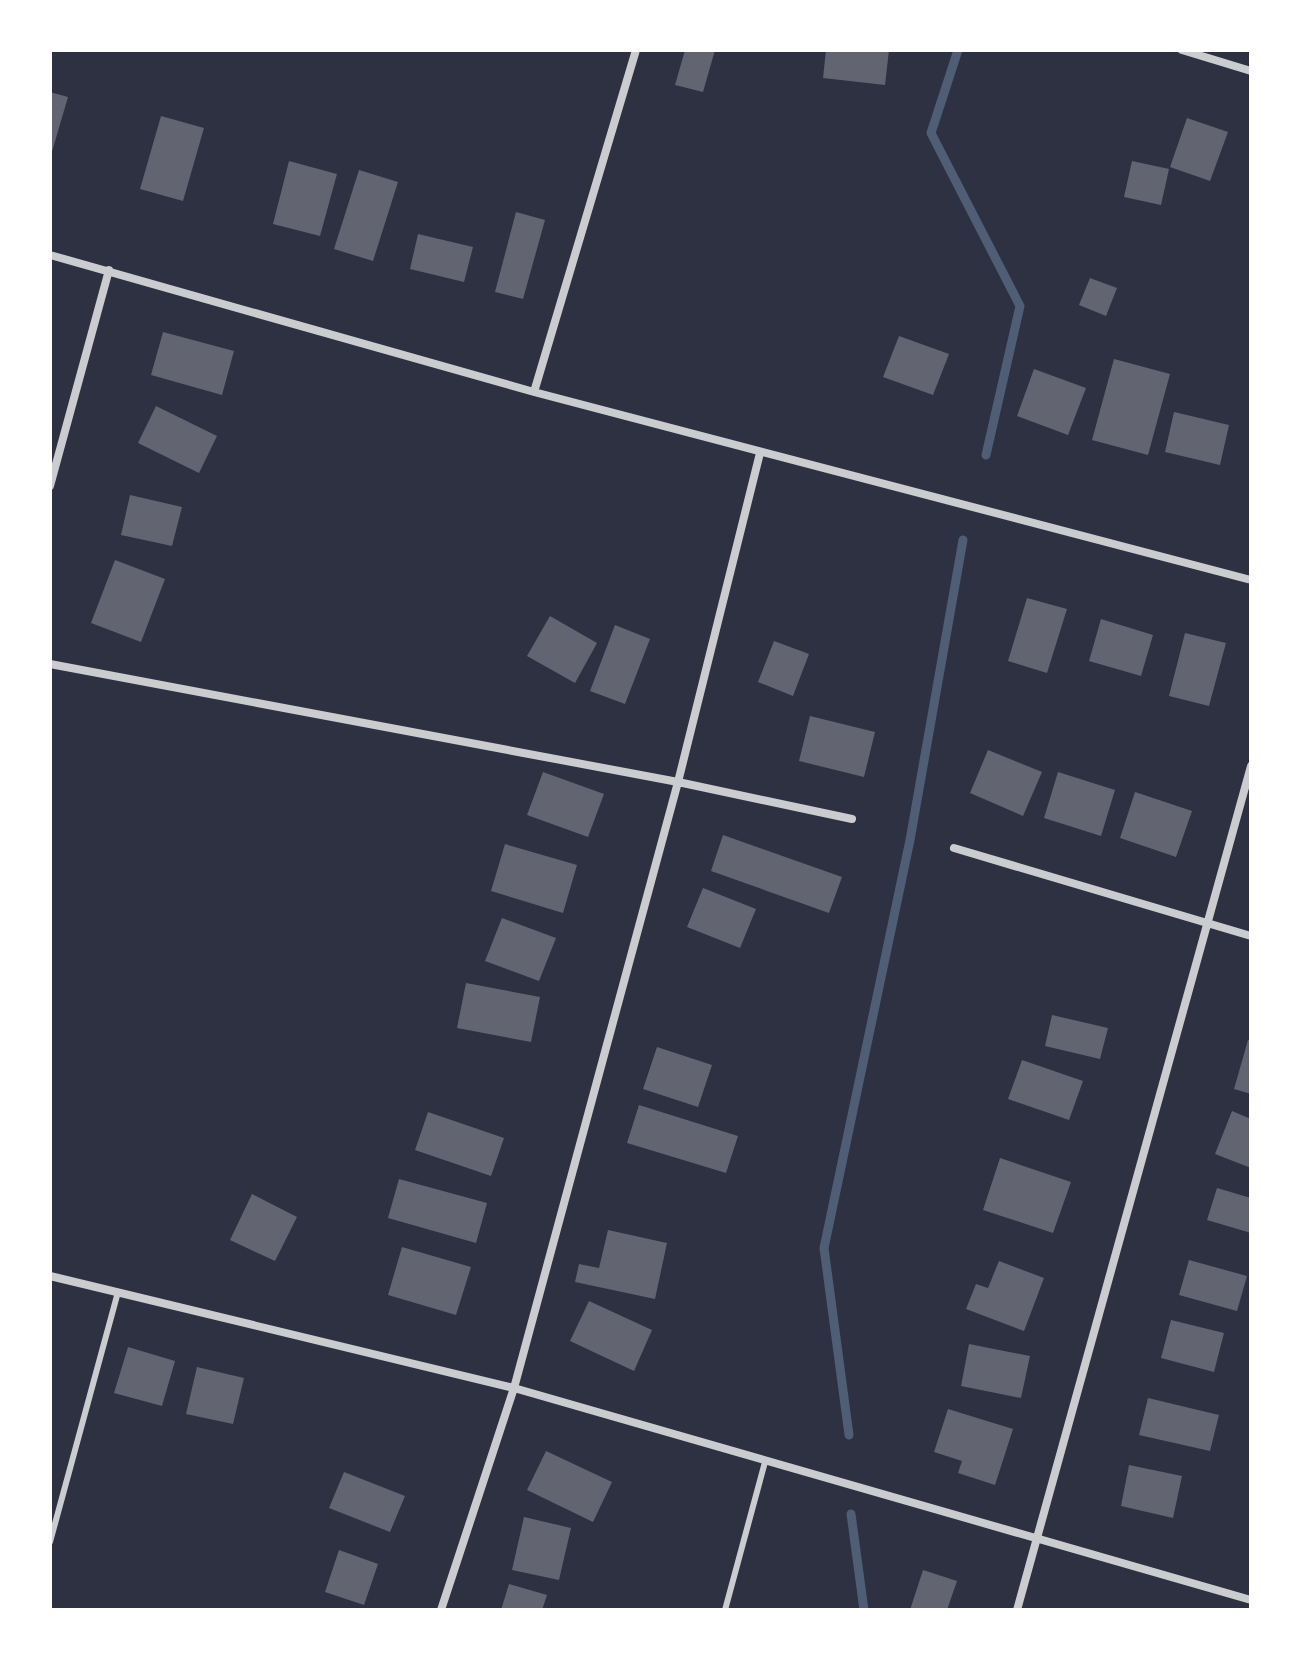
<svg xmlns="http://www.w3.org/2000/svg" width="1301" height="1660" font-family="'Varela Round',sans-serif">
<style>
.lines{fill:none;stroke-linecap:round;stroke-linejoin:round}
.stream{stroke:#4f5d75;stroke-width:9}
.building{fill:#626471}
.service{stroke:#caccd0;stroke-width:6}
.minor{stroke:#caccd0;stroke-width:8}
</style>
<rect width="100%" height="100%" fill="#2d3142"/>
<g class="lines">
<path class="stream" d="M958,50l-27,83 89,173 -34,149
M849,1435l-25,-187 86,-408 53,-300
M851,1514l13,96"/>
</g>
<path class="building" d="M685,50h30l-12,42 -28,-7z
M826,50h63l-4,35 -62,-7z
M50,92l18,5 -17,58 -1,-1z
M161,116l43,12 -21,73 -43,-12z
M1187,118l41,14 -18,49 -40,-14z
M289,161l48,13 -17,62 -47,-12z
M1132,161l37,8 -8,36 -37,-8z
M359,170l39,12 -25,79 -39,-12z
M516,212l29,8 -22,79 -28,-7z
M418,234l55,13 -9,35 -54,-13z
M1090,278l27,10 -11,28 -27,-11z
M163,332l71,19 -12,44 -71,-20z
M899,336l50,18 -16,41 -50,-18z
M1114,359l56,15 -22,81 -56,-15z
M1034,369l52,19 -18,47 -51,-19z
M156,406l61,30 -18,37 -61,-30z
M1174,412l55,13 -9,40 -55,-13z
M130,495l52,12 -10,39 -51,-11z
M115,560l50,19 -24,63 -50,-19z
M1027,598l40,11 -20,64 -39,-12z
M550,616l47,27 -22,40 -48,-27z
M1101,619l52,16 -12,41 -52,-15z
M615,625l35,14 -25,65 -35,-13z
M1185,633l41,10 -17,63 -40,-10z
M774,641l35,13 -16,42 -35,-14z
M810,716l65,16 -11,45 -65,-16z
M988,750l54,22 -19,44 -53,-23z
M543,772l61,22 -16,43 -61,-22z
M1058,772l57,18 -14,46 -57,-18z
M1135,792l57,19 -16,46 -56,-19z
M723,835l119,42 -13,36 -118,-42z
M505,844l72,21 -14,48 -72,-22z
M703,888l53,21 -16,39 -53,-21z
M502,918l54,20 -17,43 -54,-20z
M466,983l74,14 -9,45 -74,-14z
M1052,1015l56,13 -8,31 -55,-13z
M1248,1040l3,1v53l-17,-5z
M657,1047l55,18 -14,42 -55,-18z
M1022,1060l61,21 -14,39 -61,-21z
M639,1105l99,31 -12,37 -99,-30z
M1232,1111l19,8v49l-36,-14z
M428,1112l76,26 -13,38 -76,-26z
M1000,1158l71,24 -18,51 -70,-23z
M399,1179l88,24 -11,40 -88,-25z
M1217,1188l34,10v35l-44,-13z
M252,1194l45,23 -22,44 -45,-21z
M608,1230l59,13 -12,56 -80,-17 4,-18 20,4z
M402,1247l69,20 -15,48 -68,-20z
M1189,1260l58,16 -10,35 -58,-16z
M999,1261l45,17 -20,53 -58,-22 10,-25 12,4z
M589,1301l63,29 -18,41 -64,-30z
M1171,1320l53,13 -10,39 -53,-14z
M969,1344l61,12 -9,42 -60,-12z
M128,1347l47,14 -13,45 -48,-13z
M197,1367l47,11 -11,46 -47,-10z
M1148,1398l71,17 -9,36 -71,-16z
M948,1409l65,20 -18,56 -37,-12 4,-12 -28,-9z
M546,1451l66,31 -19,40 -66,-32z
M1129,1465l53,11 -9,42 -52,-12z
M344,1472l61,24 -15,36 -61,-24z
M524,1517l47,11 -12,52 -47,-10z
M339,1550l39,14 -14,41 -39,-13z
M923,1570l34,11 -10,29h-37z
M509,1584l38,11 -5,15h-41z"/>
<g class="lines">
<path class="service" d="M50,1542l68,-250
M725,1610l40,-148"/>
<path class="minor" d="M1182,50l69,21
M50,255l484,137 717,188
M534,392l102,-342
M50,486l59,-216
M50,664l628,118 174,37
M954,848l297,88
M50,1276l464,112 737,212
M441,1610l73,-222 164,-606 82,-329
M1017,1610l234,-844"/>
</g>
<rect width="1301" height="1660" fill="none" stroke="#ffffff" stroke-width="104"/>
</svg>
